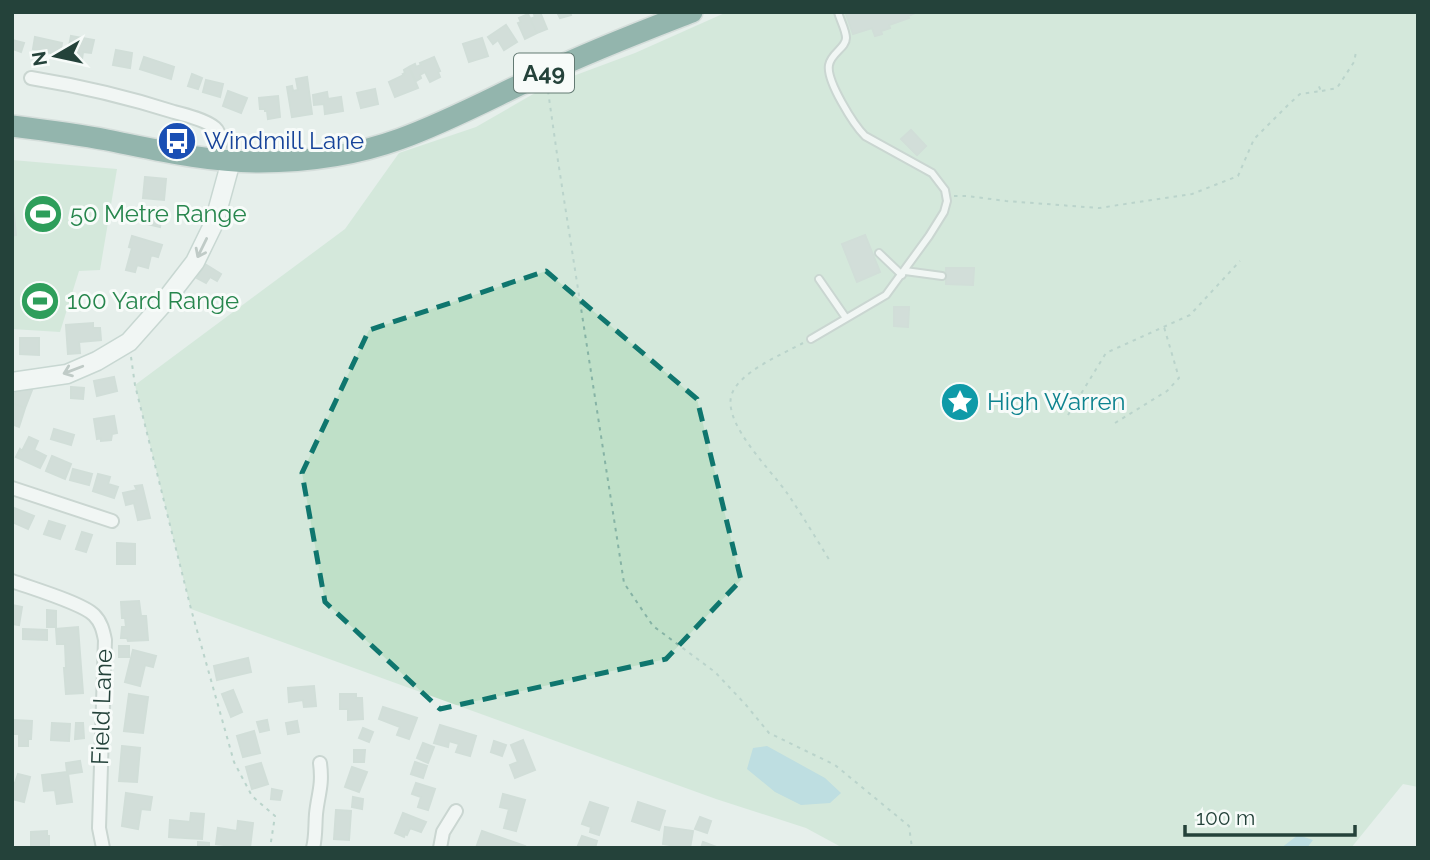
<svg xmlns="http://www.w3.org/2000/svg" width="1430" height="860" font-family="Raleway,sans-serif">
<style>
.green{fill:#bfe0c8}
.water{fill:#8ec9d4}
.building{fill:#bbcac4;stroke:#b8c9c2;stroke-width:2}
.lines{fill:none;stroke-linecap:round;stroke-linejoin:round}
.lane-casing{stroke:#a8b8b2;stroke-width:10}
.street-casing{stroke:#a8b8b2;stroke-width:16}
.secondary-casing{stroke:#a4bbb3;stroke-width:21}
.highway-casing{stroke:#c2cac8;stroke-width:24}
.path{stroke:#86b3a5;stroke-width:2;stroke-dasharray:3.5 5;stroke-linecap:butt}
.lane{stroke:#fff;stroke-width:6}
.street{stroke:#fff;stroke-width:12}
.secondary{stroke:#fff;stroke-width:18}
.highway{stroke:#2f6f62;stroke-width:21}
.oneway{stroke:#92a09c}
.marked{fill:none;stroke:#0f766e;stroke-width:5;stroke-dasharray:14 9;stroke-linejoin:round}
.labels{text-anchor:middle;stroke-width:6;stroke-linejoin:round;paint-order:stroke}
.shield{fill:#f7fbf9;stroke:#637a73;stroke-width:2}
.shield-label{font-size:23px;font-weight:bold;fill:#24423a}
.transit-label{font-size:24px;fill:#164399;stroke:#f7fbf9;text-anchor:start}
.leisure-label{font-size:24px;fill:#27864d;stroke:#f7fbf9;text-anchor:start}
.culture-label{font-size:24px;fill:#0d838f;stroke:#f7fbf9;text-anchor:start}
.street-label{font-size:24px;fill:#24423a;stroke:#f7fbf9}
</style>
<rect width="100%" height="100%" fill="#e6efeb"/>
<path class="green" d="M727,12h691v775l-15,-3 -52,64h-508l-37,-20 -90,-29 -525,-190 -56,-224 210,-156 54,-76 77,-26 73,-42 86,-32z
M12,160l105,9 -17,101 -21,1 -19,61 -48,-3v-93l4,-1 -4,-39z"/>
<path class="water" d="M767,746l58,32 16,15 -11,10 -29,2 -26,-13 -28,-23 6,-21z
M1298,835l15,5 -6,8h-26z"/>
<path class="building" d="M533,12h7l7,17 -10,4 -7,-14 5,-2z
M557,12h13l1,3 -11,3z
M917,12l-9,4 1,2 -20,7 1,3 -9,3 1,3 -7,2 -3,-8 -19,6 -7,-20 2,-2z
M528,14l9,19 -12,6 -7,-16 3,-1 -2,-4z
M506,25l11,17 -13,8 -6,-10 -5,4 -5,-7z
M71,36l23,4 -3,13 -8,-1 -1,7 -9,-2 1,-5 -6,-1z
M35,37l27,6 -2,12 -27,-6z
M482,38l6,18 -19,6 -6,-18z
M12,40l12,3 -3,9 -8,-3 -1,2z
M116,50l16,3 -2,15 -17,-3z
M144,57l30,10 -3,12 -31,-10z
M434,57l6,14 -2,1 2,5 -10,5 -5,-10 -5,3 1,3 -5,3 -7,-14 6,-3 1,3 5,-2 -1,-2z
M409,67l9,21 -23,9 -6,-15 15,-7 -1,-1 2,-1 -1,-3z
M192,74l10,4 -4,11 -10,-3z
M307,77l5,37 -20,3 -5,-30 5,-1 1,5 5,-1 -2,-11z
M206,80l17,4 -3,13 -17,-5z
M375,89l3,15 -17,4 -4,-15z
M228,91l19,7 -6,15 -18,-7z
M327,92l1,7 13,-2 2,14 -18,3 -1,-10 -10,1 -1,-10z
M278,96l2,21 -12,2 -1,-8h-2v-2h-5l-1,-11z
M911,130l15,16 -9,9 -16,-16z
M145,177l21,2 -2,21 -21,-2z
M12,196l4,39 -4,1z
M145,211l17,3 -2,13 -17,-4z
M865,235l15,37 -23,10 -15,-38z
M132,236l30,9 -4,12 -7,-2 -3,13 -11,-3 -2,7 -9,-2 6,-22 -3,-1z
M205,264l16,10 -4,7 -7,-4 -4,6 -9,-5z
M946,268h28l-1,17 -27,-1z
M894,307h15l-1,20 -14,-1z
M93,323v5h7l1,12 -22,2 1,11 -12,1 -2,-29z
M20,338h19v17l-19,-1z
M114,377l3,14 -20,5 -3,-15z
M18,384l14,6 -7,18 -13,-5z
M71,387l13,1 -1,11 -12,-1z
M12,403l13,5 -6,19 -7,-3z
M114,416l3,17 -5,1 -1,6 -10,1v-3l-4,1 -3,-20z
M54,429l20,6 -3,10 -20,-6z
M29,437l9,4 -4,9 12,6 -6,12 -24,-11 4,-8 2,2z
M52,456l19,8 -6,15 -19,-8z
M73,469l19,5 -3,11 -19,-5z
M98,474l12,3 -2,7 10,3 -4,11 -21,-7z
M142,485l8,33 -12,2 -4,-17 -8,2 -3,-12 14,-3 -2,-4z
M14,508l20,8 -6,13 -16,-7z
M49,521l16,5 -5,13 -16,-5z
M82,532l10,3 -6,17 -10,-3z
M117,543l18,1v20h-18z
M139,601l2,15h5l2,24 -20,1 -1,-3h-6l1,-11h4l-1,-9h-3l-1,-16z
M12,605l10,2 -3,18 -7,-1z
M47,610l9,1v16h-9z
M78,627l5,66 -17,1 -2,-26h2l-1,-24h-8l-1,-15z
M23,629l24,1v10l-24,-1z
M119,646h10v11h-10z
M133,650l23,6 -3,11 -8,-2 -5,21 -15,-4z
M248,658l3,14 -34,8 -3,-14z
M314,686l2,20 -12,1 -1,-7 -14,2 -1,-14z
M233,690l9,22 -11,5 -9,-23z
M129,694l19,3 -5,36 -19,-2z
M340,694h16v4h6l1,21 -15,1v-11h-8z
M383,707l34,11 -8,21 -12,-4 3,-8 -21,-8z
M12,720l20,1 -1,18h-3v7h-9v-12h-7z
M267,720l2,10 -9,2 -3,-10z
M297,721l2,11 -11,2 -2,-11z
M52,723l18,1 -1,17 -18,-1z
M76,723h7l1,15 -9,1z
M440,725l36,11 -6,20 -14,-4 3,-8 -10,-3 -1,6 -14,-4z
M363,728l10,4 -4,10 -10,-4z
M254,731l6,22 -17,4 -6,-21z
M523,740l12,30 -20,8 -5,-13 8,-3 -7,-17z
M494,741l12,4 -4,11 -11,-4z
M423,743l11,4 -6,16 -11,-5z
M122,746l18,2 -3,34 -18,-1z
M354,750h11l-1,12h-10z
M80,761l2,11 -14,2 4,28 -15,2 -2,-14 -11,1 -2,-16 25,-3 -1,-9z
M415,762l12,4 -4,12 -12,-4z
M261,763l7,21 -16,5 -6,-22z
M352,767l15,5 -8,20 -14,-5z
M18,774l12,3 -6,25 -12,-3v-16h3z
M416,783l19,6 -7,21 -10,-3 3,-10 -9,-3z
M272,789l10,2 -2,9 -9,-1z
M126,793l26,4 -2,13 -9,-1 -3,20 -16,-3z
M503,794l22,6 -9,31 -12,-3 5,-19 -9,-2z
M353,797l10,2 -1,10 -10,-2z
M590,802l18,6 -9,27 -9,-3 1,-5 -9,-3z
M638,802l27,9 -6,19 -27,-9z
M336,810l15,1 -2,29 -15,-1z
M191,813l13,1 -2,25 -33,-2 1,-17 20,2z
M403,813l23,9 -5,10 -11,-4 -3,7 -2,-1 -1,3 -9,-4z
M700,817l11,4 -4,12 -12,-4z
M238,821l15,2 -3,25 -34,-4 2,-16 19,3z
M665,827l28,4 -3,17 -27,-4z
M47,831v5h2v12h-18v-16z
M482,831l43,15 -1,2h-48z
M582,836l15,5 -2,7h-18z
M198,842l11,1v5h-11z
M703,842l16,6h-18z"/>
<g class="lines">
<g class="lane-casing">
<path id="lane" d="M879,253l23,22
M905,271l37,5
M819,279l27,39
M811,339l75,-44 43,-59 15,-24 3,-11 -2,-11 -13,-17 -67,-37c-11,-11 -39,-55 -36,-71 2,-12 17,-17 17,-27 0,-8 -6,-18 -8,-26"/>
</g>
<g class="street-casing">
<path id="street" d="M31,78c49,8 96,19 143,34 12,3 32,8 41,16 8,7 4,23 3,32
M12,488l100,33
M12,581c19,7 70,22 82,34 7,7 9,15 11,25l-6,188 4,20
M313,848c3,-12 2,-22 3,-34 2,-20 7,-28 4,-51
M440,848l3,-16 13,-21"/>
</g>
<g class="secondary-casing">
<path id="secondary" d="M12,382l55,-8 30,-13 32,-19 32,-36 34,-44 19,-39 17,-62"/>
</g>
<g class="highway-casing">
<path id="highway" d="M12,126c32,4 64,8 95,14 50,10 100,22 152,22 47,0 97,-7 141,-23 50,-18 97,-44 145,-66 48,-23 98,-42 147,-61"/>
</g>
<path class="path" d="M548,91l10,70 66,422 29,43 62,46 31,33 23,28 66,32 74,61 3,22
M1322,91l15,-3 17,-26 2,-10
M954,196h13l39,5 93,7 93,-14 46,-18 16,-37 34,-34 12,-11 21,-3 -4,-9
M803,343c-20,11 -67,30 -72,54 -6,29 40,73 56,96 15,22 29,45 43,68
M131,357l4,28 56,224 43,153 18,34 23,20 -5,32
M1068,415l38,-62 84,-38 50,-54
M1115,423l52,-32 12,-13 -15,-51"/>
<use href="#lane" class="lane"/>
<use href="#street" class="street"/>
<use href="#secondary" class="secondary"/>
<use href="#highway" class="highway"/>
</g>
<defs><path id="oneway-shaft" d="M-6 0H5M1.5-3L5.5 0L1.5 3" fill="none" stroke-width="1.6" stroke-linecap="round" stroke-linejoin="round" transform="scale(1.75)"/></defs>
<g class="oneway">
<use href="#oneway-shaft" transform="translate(202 248) rotate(116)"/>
<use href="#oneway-shaft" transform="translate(73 370) rotate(159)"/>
</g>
<path d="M0 0H1430V860H0ZM546,271l151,128 44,181 -75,79 -226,50 -115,-107 -23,-129 67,-143z" fill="#e6efeb" fill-opacity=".55" fill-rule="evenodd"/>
<path class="marked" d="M546,271l151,128 44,181 -75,79 -226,50 -115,-107 -23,-129 67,-143z"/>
<defs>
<g id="bus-disc" transform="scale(2.0125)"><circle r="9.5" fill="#1a4fb4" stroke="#f7fbf9"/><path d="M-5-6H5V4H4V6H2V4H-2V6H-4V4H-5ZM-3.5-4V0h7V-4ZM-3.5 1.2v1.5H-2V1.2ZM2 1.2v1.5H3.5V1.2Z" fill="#fff"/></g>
<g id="stadium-disc" transform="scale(2.0125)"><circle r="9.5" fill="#2e9e5b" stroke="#f7fbf9"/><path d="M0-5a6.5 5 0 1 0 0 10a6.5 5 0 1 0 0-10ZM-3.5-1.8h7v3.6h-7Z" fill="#fff"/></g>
<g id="sight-disc" transform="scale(2.0125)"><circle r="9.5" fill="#0f9aa8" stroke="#f7fbf9"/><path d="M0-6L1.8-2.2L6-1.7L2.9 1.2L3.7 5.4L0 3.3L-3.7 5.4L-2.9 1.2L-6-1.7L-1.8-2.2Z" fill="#fff"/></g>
</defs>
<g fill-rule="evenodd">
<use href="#bus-disc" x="177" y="141"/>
<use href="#stadium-disc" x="43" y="214"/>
<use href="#stadium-disc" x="40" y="301"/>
<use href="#sight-disc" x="960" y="402"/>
</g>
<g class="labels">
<rect class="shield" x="514" y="53.5" width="60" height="39" rx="5"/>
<g class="shield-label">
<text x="544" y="81">A49</text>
</g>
<g class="transit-label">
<text x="204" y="149">Windmill Lane</text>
</g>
<g class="leisure-label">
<text x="70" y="222">50 Metre Range</text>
<text x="67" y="309">100 Yard Range</text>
</g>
<g class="culture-label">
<text x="987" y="410">High Warren</text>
</g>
<g class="street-label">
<text transform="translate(102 707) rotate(-88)" y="8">Field Lane</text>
</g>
</g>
<rect width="1430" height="860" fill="none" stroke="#24423a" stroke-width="28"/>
<g transform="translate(56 56) rotate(261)" stroke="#f7fbf9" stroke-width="5" paint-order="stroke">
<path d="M0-5L12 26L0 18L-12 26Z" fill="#24423a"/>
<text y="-10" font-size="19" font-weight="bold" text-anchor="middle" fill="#24423a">N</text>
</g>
<path d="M1185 825v10h170v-10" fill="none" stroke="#24423a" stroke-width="3.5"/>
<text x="1196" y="825" font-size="21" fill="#24423a" stroke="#f7fbf9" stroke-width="5" paint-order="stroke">100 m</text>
</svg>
